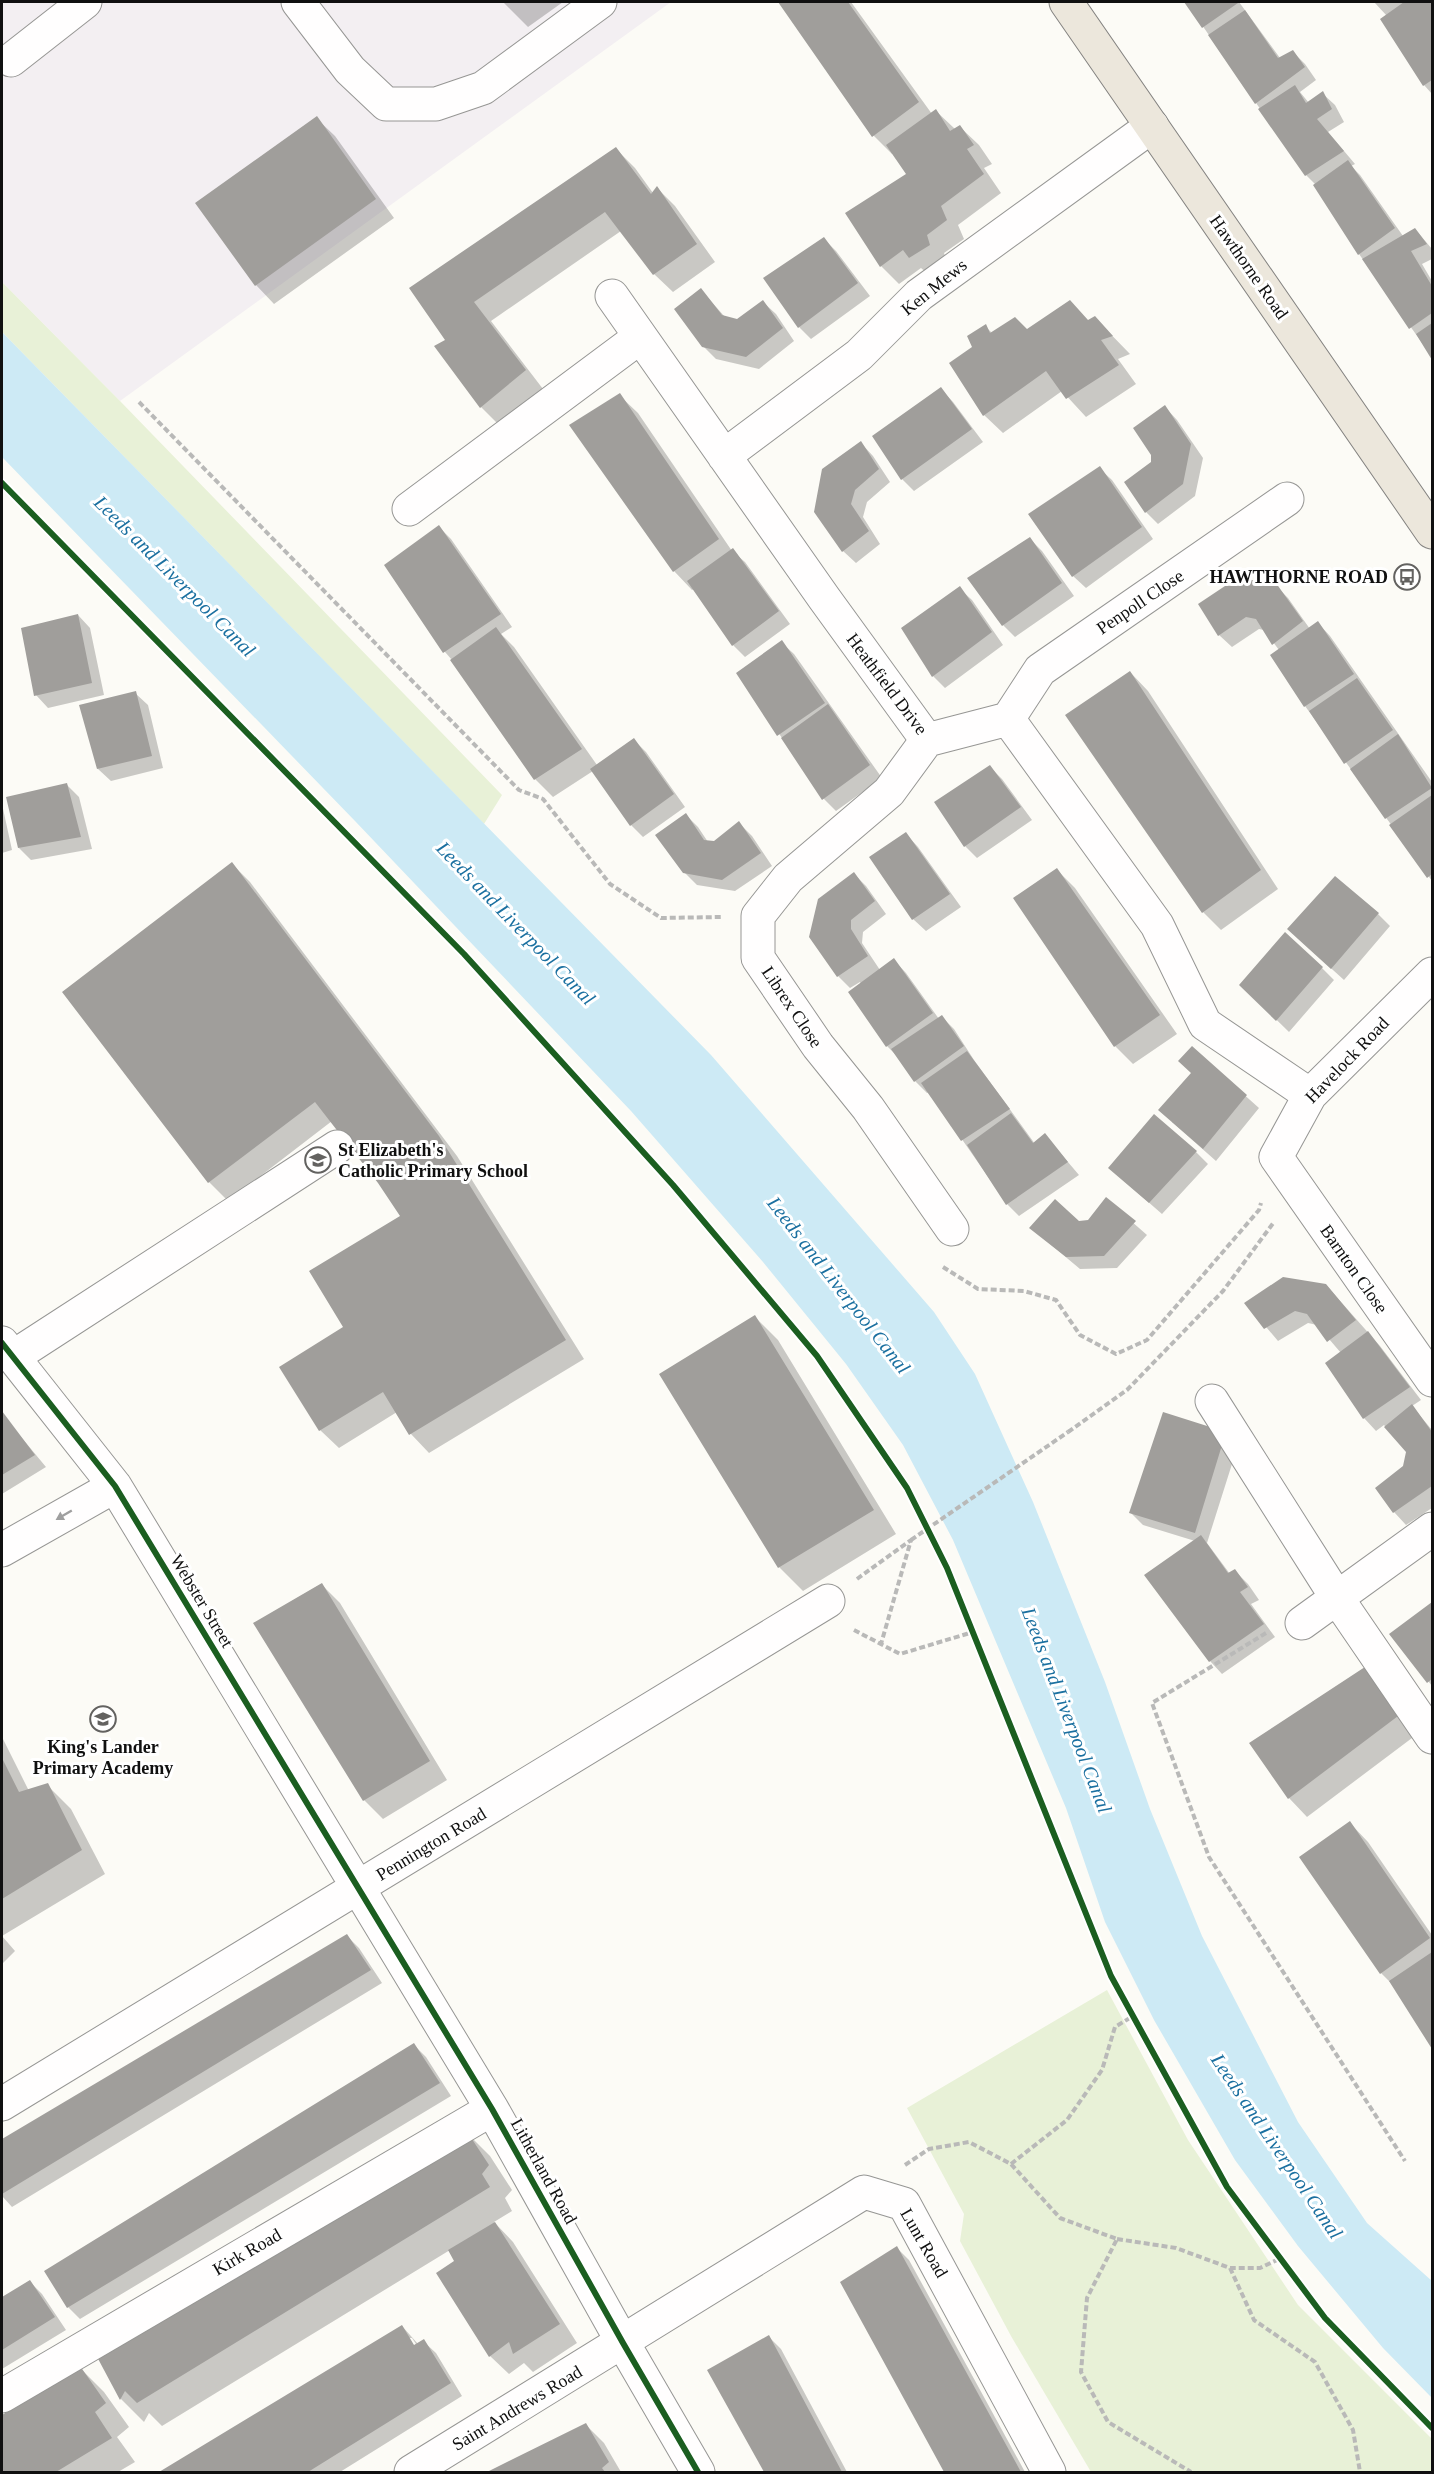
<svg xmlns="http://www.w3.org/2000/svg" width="1434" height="2474" font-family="'Times New Roman',serif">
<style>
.industrial{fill:#f3eff2}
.green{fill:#e8f1d7}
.water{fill:#cdeaf5}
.shadow{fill:#0003;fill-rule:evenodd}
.building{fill:#a09e9b}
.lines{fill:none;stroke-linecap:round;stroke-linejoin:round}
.minor-casing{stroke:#969694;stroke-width:35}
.major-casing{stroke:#848381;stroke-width:35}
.path{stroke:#b9b9b8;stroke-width:4;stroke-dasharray:6 3;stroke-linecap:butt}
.minor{stroke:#fffefe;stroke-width:33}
.major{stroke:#ece7dc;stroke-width:33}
.path-bridge{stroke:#b9b9b8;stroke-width:4;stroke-dasharray:6 3;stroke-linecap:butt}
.cycleway-casing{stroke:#fff;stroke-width:10}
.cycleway{stroke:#1b5e20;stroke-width:6}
.oneway{fill:#9f9f9f}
.labels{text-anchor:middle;stroke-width:6;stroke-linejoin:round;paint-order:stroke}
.street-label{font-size:18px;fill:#101010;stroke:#fff}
.poi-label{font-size:18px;font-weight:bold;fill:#101010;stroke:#fff;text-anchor:end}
.water-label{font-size:20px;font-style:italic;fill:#1b70a0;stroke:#fff}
</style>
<rect width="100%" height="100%" fill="#fcfbf6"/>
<path class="industrial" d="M2,2h669l-551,399 -118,-119z"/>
<path class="green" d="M2,282l118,119 382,394 -18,29 -482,-492z
M1107,1990l81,150 110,165 134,134v33h-341l-80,-136 -51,-95 4,-27 -57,-106z"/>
<path class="water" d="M2,332l709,723 223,257 41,62 58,128 72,180 45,127 52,127 96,186 69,101 65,58v117l-49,-50 -85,-102 -63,-86 -81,-140 -49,-98 -39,-114 -113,-268 -50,-95 -57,-81 -83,-102 -132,-151 -276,-290 -353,-364z"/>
<path class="shadow" d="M503,2h60l-35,25z
M780,2h71l81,112 4,-3 19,18 5,-2 19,18 13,19 -8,4 17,25 -43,32 6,14 -20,14 4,11 -19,11 -8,-7 -22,16 -18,-18 27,-92 -15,-21 -1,1 -18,-18z
M1186,2h53l41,56 13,-6 12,12 11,16 -16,12 9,11 13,-10 13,12 9,17 -16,10 27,32 -4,2 9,9 43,61 12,-7 17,20v10l-10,5 10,17v76l-73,-103 -43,-69 -10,-10z
M1374,2h58v92l-8,-9 -42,-66 5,-3z
M316,118l19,18 59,82 -120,86 -18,-19 -59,-81z
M616,149l19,19 18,25 4,-5 18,18 40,56 -42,30 -19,-18 -33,-43 -130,90 52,68 -44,36 -18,-18 -33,-67 -36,-52z
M824,239l12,12 34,45 -59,43 -12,-12z
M701,290l24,27 13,4 25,-19 13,12 18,27 -35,28 -43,-10 -13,-13z
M1095,318l35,36 -12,5 18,25 -50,33 -24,-26 -59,42 -19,-18 -10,-68 11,-21 8,8 34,-3 62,-10z
M941,389l12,13 30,40 -69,49 -12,-12z
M619,395l19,18 94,138 13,11 45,62 -45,33 -12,-12 -39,-56 -2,1 -18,-19z
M1165,407l12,13 26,38 -8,38 -37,28 -12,-12 7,-50z
M861,443l12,13 17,26 -23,20 -4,15 17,27 -24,19 -13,-12 -28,-39z
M1099,468l13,12 41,59 -67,49 -13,-12 -43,-62z
M439,527l12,12 61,88 -11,7 13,13 83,118 37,-25 12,12 39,55 -42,30 -12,-12 -38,-54 -40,26 -18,-18 -83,-119 -7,-8 -59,-87z
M1030,539l12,12 32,45 -59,41 -12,-12z
M1275,585l13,13 22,31 8,-6 12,13 102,146v99l-127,-175 -26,-56 -15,-20 -5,-1 -27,18 -13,-12z
M959,588l13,12 31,45 -58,43 -12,-12z
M78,615l12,13 14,67 -56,13 -12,-13z
M781,642l13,12 88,124 -46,33 -12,-12 -86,-125z
M1130,672l18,19 130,198 -57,41 -18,-18z
M135,693l13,12 15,63 -52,13 -13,-12z
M990,767l12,12 30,41 -55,38 -12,-12z
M67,785l12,12 13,52 -61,11 -12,-12z
M2,804l10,46 -10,3z
M686,815l12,12 10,15 7,1 24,-20 13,13 20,30 -37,25 -38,-6 -13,-13z
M906,834l12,13 43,60 -35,24 -13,-12z
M232,864l18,18 207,274 127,203 -155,94 -18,-19 -14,-22 -58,36 -19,-18 25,-102 57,-112 -23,-34 -47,-61 -104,80 -19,-19 -145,-190z
M1057,870l18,18 102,146 -44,30 -18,-18z
M854,874l12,12 20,28 -23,18 -1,11 18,27 14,-10 12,13 33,46 3,-2 12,12 20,31 61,84 10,-9 34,40 -60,41 -12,-12 -78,-112 -2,1 -12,-12 -16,-23 -12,-12 -27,-64 -10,6 -12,-12z
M1378,914l12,12 -46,54 -43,-39z
M1322,968l12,12 -45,52 -48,-47z
M1192,1048l67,60 -43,53 -44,-39 21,-49z
M1196,1152l12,12 -46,50 -39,-34z
M1106,1199l41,36 -30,33 -37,1 -49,-41 58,-7z
M1326,1285l54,61 41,54 -9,6 20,24v78l-26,17 -12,-13 -17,-24 27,-21 3,-16 -23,-26 -8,6 -12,-13 -23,-65 -24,-28 -9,-2 -30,18 -32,-38z
M755,1317l23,23 118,194 -93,57 -24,-24z
M2,1414l44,53 -44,27z
M1164,1414l74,31 -31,98 23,31 5,-3 13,13 11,16 -8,4 24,33 -53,37 -12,-13 -15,-120 -52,-16 -12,-12z
M321,1584l19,19 107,177 -64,39 -19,-19 -109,-177z
M1432,1604v82l-40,-52z
M1371,1665l53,64 -117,88 -18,-19 -37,-54z
M2,1737l27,54 18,-6 24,24 34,65 -103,62 13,15 -13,13z
M1350,1823l18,19 64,93v111l-39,-61 -12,-12 -80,-115z
M347,1936l12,12 23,35 -370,224 -10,-11v-55z
M414,2045l12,12 25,39 -371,223 -12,-12z
M466,2132l24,24 22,34 -7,8 7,13 -18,11 19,20 64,101 -44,29 -9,-9 -15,11 -19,-18 -52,-83 18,-12 -6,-11 -288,176 -13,-13 -5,9 -23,-23 -23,-43z
M897,2248l12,12 116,212h-80l-103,-190z
M29,2281l13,13 24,36 -64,39v-70z
M402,2326l16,18 5,-3 13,12 26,43 -122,76h-178zM409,2338h3l8,12 -3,2z
M769,2337l12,12 66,123h-82l-56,-101z
M80,2368l24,24 25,35 -12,10 18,25 -17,10h-116v-56z
M586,2425l18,18 17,29h-130z"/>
<path class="building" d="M778,2h70l71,100 -47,35z
M1184,2h53l1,1 -36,25z
M1404,2h28v78l-9,6 -43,-67z
M1245,10l33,48 15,-8 12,17 -50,37 -47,-69z
M1295,85l11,18 17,-12 9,18 -15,10 27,32 -39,25 -47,-67z
M936,109l14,22 10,-6 14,20 -7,4 17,25 -43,32 6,14 -20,15 3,10 -21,13 -6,-8 -23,17 -35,-54 61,-39 -20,-29z
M317,116l59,83 -121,87 -60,-83z
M616,147l35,47 6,-8 40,58 -44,31 -48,-63 -131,90 52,68 -46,38 -46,-62 11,-6 -36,-52z
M1348,160l47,68 -37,27 -45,-70z
M1415,228l12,16 -16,7 21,35v27l-23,16 -47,-70z
M824,237l34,46 -60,45 -35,-50z
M701,288l21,27 15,4 26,-19 20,28 -37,29 -44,-10 -28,-38z
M1070,300l18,20 7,-4 18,20 -12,4 18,25 -53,34 -20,-28 -63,45 -34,-53 23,-16 -5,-11 19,-12 4,9 25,-16 12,12z
M1432,323v37l-16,-26z
M941,387l31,42 -71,51 -29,-44z
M620,393l99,146 -46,33 -104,-147z
M1165,405l26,39 -8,40 -38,29 -21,-31 27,-20v-7l-18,-27z
M861,441l18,28 -24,21 -4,14 18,27 -27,21 -28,-40 8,-43z
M1100,466l42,61 -70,50 -44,-63z
M439,525l62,89 -58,39 -59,-88z
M1030,537l32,46 -60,43 -35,-48z
M733,548l46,63 -47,35 -45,-65z
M1237,578l39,5 27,38 -31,24 -16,-26 -10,-2 -28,19 -20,-32z
M960,586l32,46 -60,45 -31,-49z
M78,614l14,69 -58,13 -13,-68z
M1318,621l36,53 -50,33 -34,-52z
M496,627l86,122 -48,31 -84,-120z
M782,640l43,63 -48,33 -41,-63z
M1130,671l131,199 -59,43 -137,-198z
M1357,678l36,52 -49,34 -35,-53z
M136,691l16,65 -55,13 -18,-64z
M828,704l42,61 -48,35 -41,-62z
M1398,734l34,54 -47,31 -35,-50z
M634,738l40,56 -44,32 -40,-57z
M990,765l31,42 -57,40 -30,-45z
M67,783l14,54 -63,11 -12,-51z
M1432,795v79l-5,4 -38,-53z
M686,813l18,27 10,1 25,-20 22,32 -39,27 -39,-7 -28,-38z
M906,832l44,62 -38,26 -43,-63z
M232,862l207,274 127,204 -157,95 -26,-43 -64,39 -40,-64 64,-40 -34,-56 91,-55 -22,-33 -63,-81 -107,81 -146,-191z
M1057,868l103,147 -46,32 -101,-149z
M854,872l21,29 -24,19v9l17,27 -31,21 -28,-40 9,-38z
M1335,876l44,37 -48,56 -44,-40z
M1285,932l38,35 -47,54 -37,-36z
M894,958l39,55 -47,34 -38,-55z
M942,1015l22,31 -50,36 -23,-33z
M1192,1046l55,49 -44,54 -45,-39 33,-37 -13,-12z
M967,1051l43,58 -49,32 -40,-58z
M1011,1113l22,30 12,-10 23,29 -62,43 -39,-60z
M1154,1114l43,37 -48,52 -41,-35z
M1106,1197l30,24 -32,35 -38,1 -37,-29 26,-29 24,22 9,-1z
M1283,1277l43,7 30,36 -29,22 -20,-28 -12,-3 -31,18 -20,-26z
M755,1315l119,195 -96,58 -119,-194z
M1368,1331l42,56 -47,32 -38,-56z
M1412,1404l20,28v54l-39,27 -18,-25 28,-22 3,-14 -22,-25z
M2,1411l33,44 -33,20z
M1163,1412l63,20 -31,101 -66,-20z
M1201,1535l27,38 7,-4 13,18 -8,5 24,32 -55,38 -65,-87z
M322,1583l108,178 -67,40 -110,-178z
M1432,1602v77l-5,4 -38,-49z
M1371,1663l35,47 -118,89 -39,-56z
M2,1758l17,34 29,-9 34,67 -80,49z
M1350,1821l80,117 -50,36 -81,-117z
M347,1934l24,36 -369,224v-55z
M1432,1952v97l-43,-68z
M414,2043l26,40 -373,225 -23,-37z
M466,2130l23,35 -7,9 8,13 -353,216 -12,-12 -5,9 -24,-45z
M495,2222l65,102 -47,30 -4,-12 -20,15 -53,-84 18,-12 -6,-11z
M897,2246l124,226h-77l-104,-190z
M30,2280l25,37 -53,33v-53z
M402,2325l12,20 10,-6 27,44 -143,89h-149z
M769,2335l73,137h-78l-57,-102z
M80,2366l26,37 -11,9 17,26 -56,34h-54v-57z
M586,2423l23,39 -7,6 3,4h-118z"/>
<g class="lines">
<g class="minor-casing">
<path id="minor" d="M298,2l52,68 36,34h50l47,-16 117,-86
M11,60l74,-58
M612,296l212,302 103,142 81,-21 149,206 48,99 105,71
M724,456l135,-101 60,-60 233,-169
M409,509l231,-172
M1008,719l32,-49 247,-171
M927,740l-38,52 -101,86 -30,38v42l60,88 50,62 84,121
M1432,974l-122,121 -34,62 156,223
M2,1343l113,143 377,623 131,234 75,129
M13,1357l324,-210
M1212,1401l125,197 95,139
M2,1550l113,-64
M1302,1623l130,-94
M2,2104l826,-503
M2,2396l490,-287
M411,2472l453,-280 40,12 145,268"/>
</g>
<g class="major-casing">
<path id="major" d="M1066,2l366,530"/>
</g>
<path class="path" d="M139,402l380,388 24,9 67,85 51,34 60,-1
M2,483l462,471 209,231 144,171 90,132 40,80 164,408 116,211 98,131 107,110
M943,1267l35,22 46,2 32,9 24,35 36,19 31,-14 112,-130 2,-7
M1068,1432l59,-42 96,-99 51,-69
M857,1579l54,-39 -30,104
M854,1630l46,24 73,-22
M1266,1633l-114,70 57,154 196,304
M1011,2164l56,-44 35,-50 13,-43 18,-11
M905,2165l24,-16 40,-7 42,22 49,54 57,21 -30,59 -6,74 27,50 83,50
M1117,2239l59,9 54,20h30l21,-10
M1230,2268l24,52 61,42 38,68 7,42"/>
<use href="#minor" class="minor"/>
<use href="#major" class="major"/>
<path class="path-bridge" d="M911,1540l157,-108"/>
<g class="cycleway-casing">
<path id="cycleway" d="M2,483l462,471 209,231 144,171 90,132 40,80 164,408 116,211 98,131 107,110
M2,1343l113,143 377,623 131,234 75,129"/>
</g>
<use href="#cycleway" class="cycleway"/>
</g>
<defs><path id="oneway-solid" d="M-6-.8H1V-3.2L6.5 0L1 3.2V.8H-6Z" transform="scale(1.5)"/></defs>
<use class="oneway" href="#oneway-solid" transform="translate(64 1515) rotate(150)"/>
<defs>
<g id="bus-ring" transform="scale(1.35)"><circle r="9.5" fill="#fff" stroke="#636260" stroke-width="1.5"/><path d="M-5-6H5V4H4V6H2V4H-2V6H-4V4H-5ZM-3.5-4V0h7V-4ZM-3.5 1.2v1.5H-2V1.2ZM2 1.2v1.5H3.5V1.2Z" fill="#636260"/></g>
<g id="school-ring" transform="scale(1.35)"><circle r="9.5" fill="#fff" stroke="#636260" stroke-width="1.5"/><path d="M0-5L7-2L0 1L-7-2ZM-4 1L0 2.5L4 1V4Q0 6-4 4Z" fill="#636260"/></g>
</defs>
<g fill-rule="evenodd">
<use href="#bus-ring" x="1407" y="577"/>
<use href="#school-ring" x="318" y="1160"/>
<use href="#school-ring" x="103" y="1719"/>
</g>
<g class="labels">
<g class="street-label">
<text transform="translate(1249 267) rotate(55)" y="6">Hawthorne Road</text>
<text transform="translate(934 287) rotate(-39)" y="6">Ken Mews</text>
<text transform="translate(1140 602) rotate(-34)" y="6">Penpoll Close</text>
<text transform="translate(887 684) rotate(53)" y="6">Heathfield Drive</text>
<text transform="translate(792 1007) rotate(56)" y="6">Librex Close</text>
<text transform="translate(1347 1060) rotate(-46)" y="6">Havelock Road</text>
<text transform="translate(1354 1269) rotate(55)" y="6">Barnton Close</text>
<text transform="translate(202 1601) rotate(59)" y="6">Webster Street</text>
<text transform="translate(431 1844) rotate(-31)" y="6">Pennington Road</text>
<text transform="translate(544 2171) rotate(61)" y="6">Litherland Road</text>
<text transform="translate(924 2243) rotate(60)" y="6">Lunt Road</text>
<text transform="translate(247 2252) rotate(-30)" y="6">Kirk Road</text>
<text transform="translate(517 2408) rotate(-31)" y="6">Saint Andrews Road</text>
</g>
<g class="poi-label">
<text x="1388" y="583">HAWTHORNE ROAD</text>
<text x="338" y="1156" text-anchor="start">St Elizabeth's<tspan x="338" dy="21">Catholic Primary School</tspan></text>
<text x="103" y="1753" text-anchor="middle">King's Lander<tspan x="103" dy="21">Primary Academy</tspan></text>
</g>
<g class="water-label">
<text transform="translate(175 576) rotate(45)" y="7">Leeds and Liverpool Canal</text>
<text transform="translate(516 923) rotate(46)" y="7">Leeds and Liverpool Canal</text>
<text transform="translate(839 1285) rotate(52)" y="7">Leeds and Liverpool Canal</text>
<text transform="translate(1067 1710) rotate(69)" y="7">Leeds and Liverpool Canal</text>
<text transform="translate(1277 2146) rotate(56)" y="7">Leeds and Liverpool Canal</text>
</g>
</g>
<rect width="1434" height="2474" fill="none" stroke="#101010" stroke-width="6"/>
</svg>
